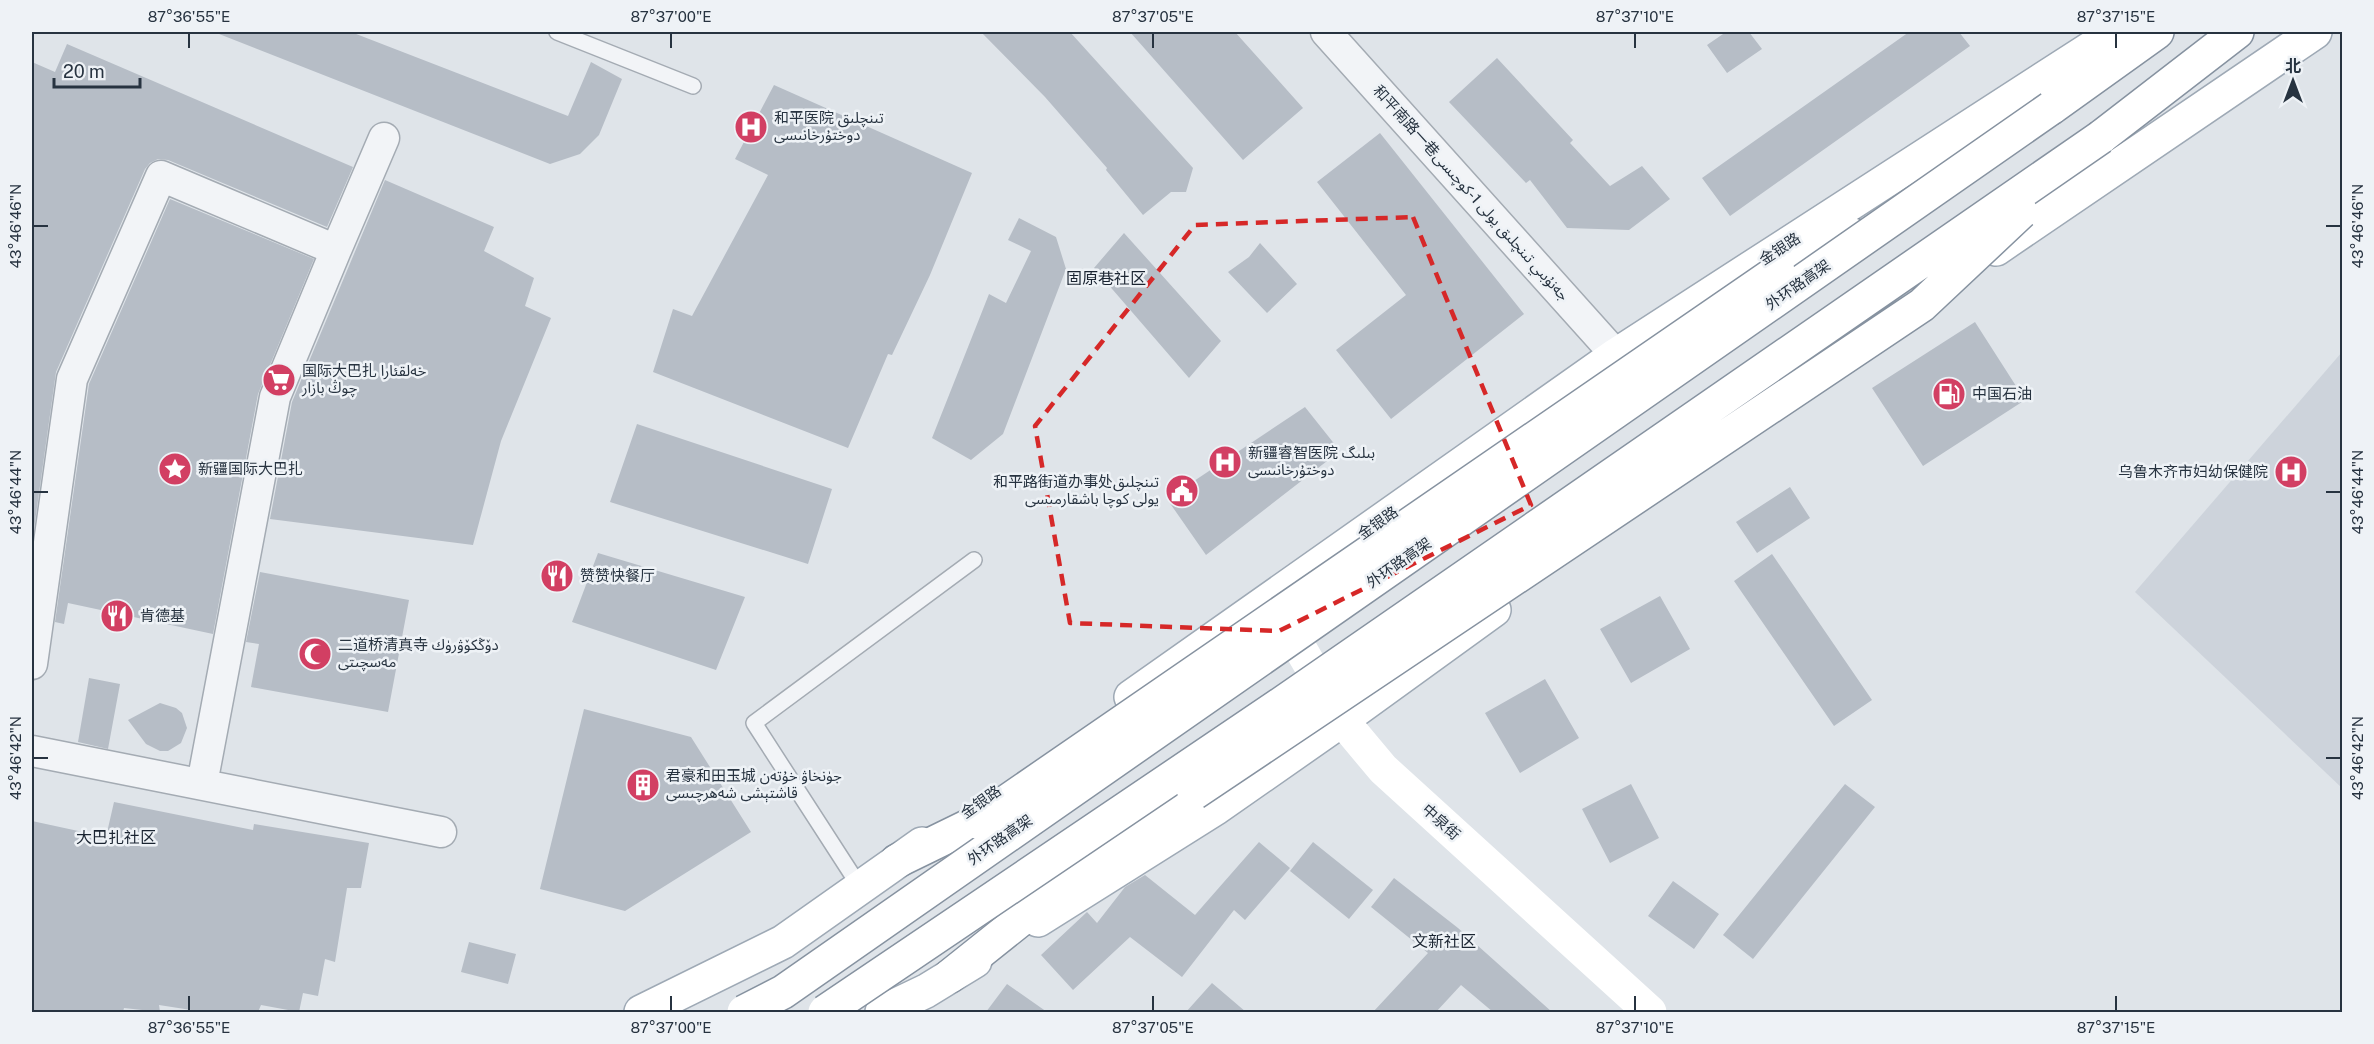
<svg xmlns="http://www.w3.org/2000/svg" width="2374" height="1044" font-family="'Public Sans','Noto Sans Arabic','Noto Sans SC',sans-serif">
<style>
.built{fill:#cdd3db}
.building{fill:#b6bdc6}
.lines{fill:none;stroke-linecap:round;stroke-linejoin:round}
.lane-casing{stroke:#a4abb3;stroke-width:18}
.street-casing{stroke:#a4abb3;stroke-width:33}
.primary-casing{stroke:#9ea9b5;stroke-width:36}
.highway-casing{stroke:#8692a0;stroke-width:36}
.lane{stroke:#f2f4f7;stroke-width:15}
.street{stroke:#f2f4f7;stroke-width:30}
.secondary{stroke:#fff;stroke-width:33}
.primary{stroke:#fff;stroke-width:33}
.highway{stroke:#fff;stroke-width:33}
.highway-bridge-casing{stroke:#8692a0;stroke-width:36;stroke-linecap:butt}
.highway-bridge{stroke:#fff;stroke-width:33}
.marked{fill:none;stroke:#d62828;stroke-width:4.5;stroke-dasharray:12 8;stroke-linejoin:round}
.ticks{fill:none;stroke:#273340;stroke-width:2}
.labels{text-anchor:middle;stroke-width:5;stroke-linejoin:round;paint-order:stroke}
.poi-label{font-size:15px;fill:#273340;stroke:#eef2f6;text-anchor:start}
.street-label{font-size:15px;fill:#273340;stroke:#eef2f6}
.neighbourhood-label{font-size:16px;fill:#1a2431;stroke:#eef2f6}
.neatline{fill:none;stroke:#273340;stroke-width:2}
.ticks-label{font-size:15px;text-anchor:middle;fill:#273340}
</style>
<rect width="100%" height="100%" fill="#dfe4e9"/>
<path class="built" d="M2342,352v436l-207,-196z"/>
<path class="building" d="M214,32h137l217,84 23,-54 31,17 -23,56 -19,19 -30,10z
M981,32h89l123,136 -7,24h-15l-28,23 -37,-45 1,-2 -62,-71z
M1130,32h105l68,76 -60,52z
M1726,32h23l13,17 -35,24 -20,-28z
M1909,32h50l11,14 -240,170 -28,-38z
M67,44l286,123 -26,60 -159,-67 -10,-1 -8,4 -5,6 -89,203 -24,171v-481l23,10z
M1497,58l76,82 -3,3 40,43 32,-20 28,33 -41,31 -62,-2 -37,-48 -4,3 -77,-81z
M774,85l198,88 -42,102 -38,80 -4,-1 -40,94 -195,-76 20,-63 19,7 76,-141 -33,-16z
M1380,133l144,181 -133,105 -55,-69 70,-55 -89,-113z
M385,180l109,47 -10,24 50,27 -9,28 26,12 -50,123 -28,104 -203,-26 22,-117z
M170,199l144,60 -56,135 -45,240 -145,-31 -4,21 -9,-2 34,-238z
M1019,218l37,19 10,32 -63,165 -32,26 -39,-22 57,-144 17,9 25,-52 -23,-11z
M1124,233l97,108 -32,37 -95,-110z
M1260,243l37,41 -30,29 -39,-41 21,-15z
M1975,322l50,78 -102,66 -51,-78z
M1305,407l35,44 -134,104 -39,-56z
M637,424l195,65 -24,75 -198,-62z
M1790,487l20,31 -53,35 -21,-31z
M598,553l147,44 -29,73 -144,-48z
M1772,554l100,146 -38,26 -100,-145z
M260,572l149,28 -21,112 -137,-25 8,-43 -13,-2z
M1660,596l30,53 -59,34 -31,-54z
M89,678l31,6 -12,65 -30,-7z
M1545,679l34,59 -59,35 -35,-60z
M160,703l16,5 6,5 5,15 -6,15 -13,8h-8l-14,-7 -18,-24z
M584,709l107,28 60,95 -126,79 -85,-22z
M1631,784l28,54 -49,25 -28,-54z
M1845,784l30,23 -122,152 -30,-24z
M114,802l139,28 1,-6 115,19 -8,45h-14l-12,74 -10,-3 -7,37 -15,-3 -4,19 -38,-7 -3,7h-54l-45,-7 1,7 -36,-4 -1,4 -91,-1v-190l74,16z
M1259,842l31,26 -45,52 -11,-10 -52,67 -52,-40 -57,53 -32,-35 46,-43 10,11 28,-36 20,-12 50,40z
M1313,842l60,48 -24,29 -59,-48z
M1394,878l64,50 94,84h-59l-32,-27 -25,27h-63l55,-59 -57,-46z
M1673,881l46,33 -25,35 -46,-33z
M469,942l47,12 -8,30 -47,-12z
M1212,983l34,29h-60z
M1007,984l40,28h-61z"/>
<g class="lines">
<g class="lane-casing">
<path id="lane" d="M557,32l136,54
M860,887l-106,-164 220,-163"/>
</g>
<g class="street-casing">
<path id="street" d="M1326,32l290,323
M336,250l48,-112
M32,664l40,-285 89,-203 175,74 -61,147 -73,387
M32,751l409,81"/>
</g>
<g class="primary-casing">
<path id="primary" d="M1996,249l319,-217
M1131,697l485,-342 500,-323
M1038,920l178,-112 126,-88 152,-110
M641,1012l142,-70 139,-98
M882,1012l44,-21 49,-30"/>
</g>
<g class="highway-casing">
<path id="highway" d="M2051,108l106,-76
M2101,137l136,-105
M1778,271l75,-36
M897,861l80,-39
M950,976l164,-131 80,-52"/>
</g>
<use href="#lane" class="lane"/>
<use href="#street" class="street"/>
<path class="secondary" d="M1279,612l63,108 41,49 267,243"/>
<use href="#primary" class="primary"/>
<use href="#highway" class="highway"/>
<g class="highway-bridge-casing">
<path id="highway-bridge" d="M1194,793l728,-488 99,-93
M977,822l801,-551
M744,1012l39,-20 1268,-884
M825,1012l453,-306 823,-569"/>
</g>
<use href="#highway-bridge" class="highway-bridge"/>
</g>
<path class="marked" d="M1413,217l118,288 -252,126 -209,-8 -35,-197 160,-201z"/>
<path class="ticks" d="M189,33v15M671,33v15M1153,33v15M1635,33v15M2116,33v15M33,226h15M2326,226h15M33,492h15M2326,492h15M33,758h15M2326,758h15M189,996v15M671,996v15M1153,996v15M1635,996v15M2116,996v15"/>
<defs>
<g id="hospital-disc" transform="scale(1.725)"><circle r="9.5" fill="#d23f63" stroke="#eef2f6"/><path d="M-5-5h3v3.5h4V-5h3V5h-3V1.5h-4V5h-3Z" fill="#fff"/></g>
<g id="supermarket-disc" transform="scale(1.725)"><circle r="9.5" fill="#d23f63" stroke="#eef2f6"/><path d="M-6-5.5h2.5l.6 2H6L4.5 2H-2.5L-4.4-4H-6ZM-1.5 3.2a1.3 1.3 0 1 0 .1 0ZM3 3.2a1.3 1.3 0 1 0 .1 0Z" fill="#fff"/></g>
<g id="fuel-disc" transform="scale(1.725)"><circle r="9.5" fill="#d23f63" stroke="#eef2f6"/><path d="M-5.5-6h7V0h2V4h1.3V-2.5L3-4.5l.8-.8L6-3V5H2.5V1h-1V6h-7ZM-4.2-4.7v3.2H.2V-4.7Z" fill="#fff"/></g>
<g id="sight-disc" transform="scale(1.725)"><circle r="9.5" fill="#d23f63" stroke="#eef2f6"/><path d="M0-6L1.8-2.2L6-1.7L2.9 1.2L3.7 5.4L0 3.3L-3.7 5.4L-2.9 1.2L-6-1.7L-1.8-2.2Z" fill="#fff"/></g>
<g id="civic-disc" transform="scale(1.725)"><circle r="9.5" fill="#d23f63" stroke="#eef2f6"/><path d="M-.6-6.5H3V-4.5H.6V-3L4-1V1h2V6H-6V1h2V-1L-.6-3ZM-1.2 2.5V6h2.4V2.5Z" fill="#fff"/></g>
<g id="restaurant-disc" transform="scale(1.725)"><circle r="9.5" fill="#d23f63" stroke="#eef2f6"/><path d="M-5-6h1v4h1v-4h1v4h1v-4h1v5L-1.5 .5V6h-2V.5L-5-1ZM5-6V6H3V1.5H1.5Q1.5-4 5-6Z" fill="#fff"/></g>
<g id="mosque-disc" transform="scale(1.725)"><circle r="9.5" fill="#d23f63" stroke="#eef2f6"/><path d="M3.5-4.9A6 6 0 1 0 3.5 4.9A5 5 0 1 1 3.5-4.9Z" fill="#fff"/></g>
<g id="building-disc" transform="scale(1.725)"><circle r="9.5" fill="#d23f63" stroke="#eef2f6"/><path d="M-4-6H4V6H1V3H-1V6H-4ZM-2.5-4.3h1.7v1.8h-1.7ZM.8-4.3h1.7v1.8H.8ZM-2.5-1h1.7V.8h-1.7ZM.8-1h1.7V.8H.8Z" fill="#fff"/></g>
</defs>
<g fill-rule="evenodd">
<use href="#hospital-disc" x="751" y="127"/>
<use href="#supermarket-disc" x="279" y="380"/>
<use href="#fuel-disc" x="1949" y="394"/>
<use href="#hospital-disc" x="1225" y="462"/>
<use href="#sight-disc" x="175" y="469"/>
<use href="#hospital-disc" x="2291" y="472"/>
<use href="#civic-disc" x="1182" y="491"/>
<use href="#restaurant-disc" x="557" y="576"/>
<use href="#restaurant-disc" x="117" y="616"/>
<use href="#mosque-disc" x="315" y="654"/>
<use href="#building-disc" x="643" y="785"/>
</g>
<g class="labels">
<g class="poi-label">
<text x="774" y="123">和平医院 تىنچلىق<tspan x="774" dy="17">دوختۇرخانىسى</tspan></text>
<text x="302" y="376">国际大巴扎 خەلقئارا<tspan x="302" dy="17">چوڭ بازار</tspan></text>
<text x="1972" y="399">中国石油</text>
<text x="1248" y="458">新疆睿智医院 بىلىگ<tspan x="1248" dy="17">دوختۇرخانىسى</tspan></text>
<text x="198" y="474">新疆国际大巴扎</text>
<text x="2268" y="477" text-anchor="end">乌鲁木齐市妇幼保健院</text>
<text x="1159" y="487" text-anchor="end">和平路街道办事处تىنچلىق<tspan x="1159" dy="17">يولى كوچا باشقارمىسى</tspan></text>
<text x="580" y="581">赞赞快餐厅</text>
<text x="140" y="621">肯德基</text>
<text x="338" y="650">二道桥清真寺 دۆڭكۆۋرۈك<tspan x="338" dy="17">مەسچىتى</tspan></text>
<text x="666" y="781">君豪和田玉城 جۈنخاۋ خۇتەن<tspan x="666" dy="17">قاشتېشى شەھرچىسى</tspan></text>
</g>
<g class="street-label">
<text transform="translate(1471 193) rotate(48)" y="5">和平南路一巷جەنۇبىي تىنچلىق يولى 1-كوچىسى</text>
<text transform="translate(1780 249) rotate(-33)" y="5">金银路</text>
<text transform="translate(1798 285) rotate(-35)" y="5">外环路高架</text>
<text transform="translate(1378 523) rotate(-35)" y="5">金银路</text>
<text transform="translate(1399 563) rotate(-35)" y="5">外环路高架</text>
<text transform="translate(981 802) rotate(-35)" y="5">金银路</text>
<text transform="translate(1441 822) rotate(42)" y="5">中泉街</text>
<text transform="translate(1000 840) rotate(-35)" y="5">外环路高架</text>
</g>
<g class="neighbourhood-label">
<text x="1106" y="284">固原巷社区</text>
<text x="116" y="843">大巴扎社区</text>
<text x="1444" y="947">文新社区</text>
</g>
</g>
<rect width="2374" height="1044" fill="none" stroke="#eef2f6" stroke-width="66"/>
<g transform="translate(2293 81)" stroke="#eef2f6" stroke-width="4.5" paint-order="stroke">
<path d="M0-4.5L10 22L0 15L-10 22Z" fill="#273340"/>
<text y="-9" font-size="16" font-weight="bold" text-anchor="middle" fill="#273340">北</text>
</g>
<path d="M54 78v9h86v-9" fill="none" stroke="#273340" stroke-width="3"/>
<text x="63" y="78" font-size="18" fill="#273340" stroke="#eef2f6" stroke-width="4.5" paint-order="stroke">20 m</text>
<rect x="33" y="33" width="2308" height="978" class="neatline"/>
<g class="ticks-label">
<text x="189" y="22">87°36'55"E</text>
<text x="671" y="22">87°37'00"E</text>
<text x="1153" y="22">87°37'05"E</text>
<text x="1635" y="22">87°37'10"E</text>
<text x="2116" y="22">87°37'15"E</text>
<text transform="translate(16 226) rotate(-90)" y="5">43°46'46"N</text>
<text transform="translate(2358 226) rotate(-90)" y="5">43°46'46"N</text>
<text transform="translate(16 492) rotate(-90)" y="5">43°46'44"N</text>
<text transform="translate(2358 492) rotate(-90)" y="5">43°46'44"N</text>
<text transform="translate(16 758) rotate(-90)" y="5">43°46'42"N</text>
<text transform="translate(2358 758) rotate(-90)" y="5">43°46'42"N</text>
<text x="189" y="1033">87°36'55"E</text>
<text x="671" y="1033">87°37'00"E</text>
<text x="1153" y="1033">87°37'05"E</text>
<text x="1635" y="1033">87°37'10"E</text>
<text x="2116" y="1033">87°37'15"E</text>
</g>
</svg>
